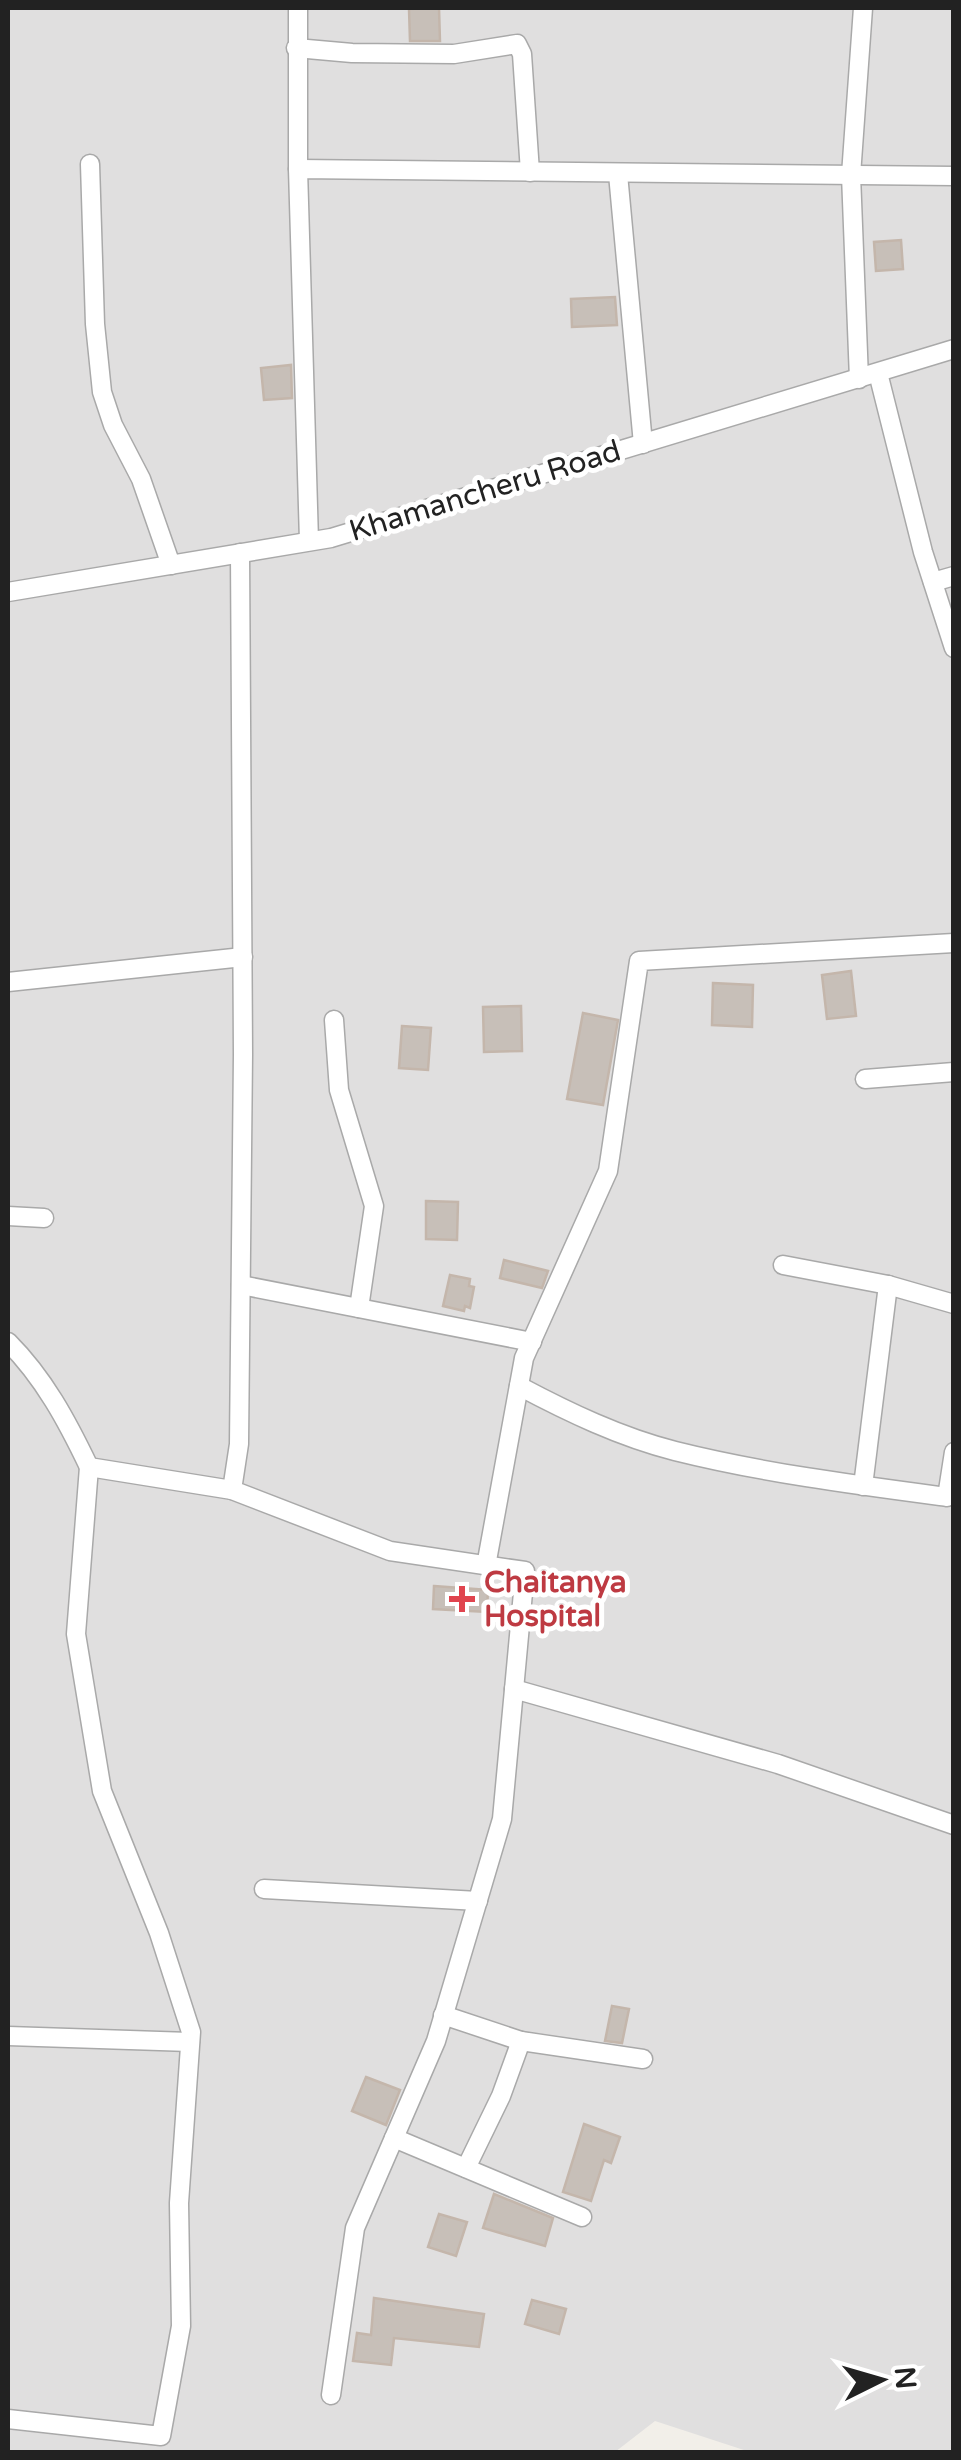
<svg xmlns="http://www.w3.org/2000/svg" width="961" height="2460" font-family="'Varela Round',sans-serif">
<rect width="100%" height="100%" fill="#f2efe9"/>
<polygon fill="#e0dfdf" points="8,8 953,8 953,2452 750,2452 655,2421 615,2452 8,2452"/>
<g fill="#c7bfb8" stroke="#c4b6ab" stroke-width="2.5">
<polygon points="432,8 439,8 440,41 410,41 409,9"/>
<polygon points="901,240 903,269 876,271 874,242"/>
<polygon points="615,297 617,325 572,327 571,299"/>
<polygon points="291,365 292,398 264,400 261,368"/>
<polygon points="851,971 856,1016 827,1019 822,975"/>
<polygon points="713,983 753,985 752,1027 712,1025"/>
<polygon points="521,1006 522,1051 484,1052 483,1007"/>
<polygon points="583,1013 618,1020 603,1105 567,1099"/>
<polygon points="402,1026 431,1028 428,1070 399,1068"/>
<polygon points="426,1201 458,1202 457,1240 426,1239"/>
<polygon points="504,1260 548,1271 542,1288 500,1278"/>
<polygon points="450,1275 470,1279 469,1286 474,1287 470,1308 465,1306 464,1311 443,1306"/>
<polygon points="434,1586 488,1590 487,1612 433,1609"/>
<polygon points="612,2006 629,2009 622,2043 605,2041"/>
<polygon points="366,2077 400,2090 386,2125 352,2111"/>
<polygon points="584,2124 620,2137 611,2163 604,2160 591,2201 563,2192"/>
<polygon points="494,2194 553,2218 545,2246 483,2228"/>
<polygon points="439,2214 467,2222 456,2256 428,2247"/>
<polygon points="374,2298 484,2314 479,2347 394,2338 391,2365 353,2361 357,2333 371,2335"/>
<polygon points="532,2300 566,2309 559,2334 525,2324"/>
</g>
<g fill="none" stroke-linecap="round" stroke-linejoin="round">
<defs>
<g id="minor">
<polyline points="298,8 298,169"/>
<polyline points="296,48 352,53 454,54 517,44 522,54 530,172"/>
<polyline points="90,164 95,324 102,392 113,425 141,479 171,565"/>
<polyline points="618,174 643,444"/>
<polyline points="878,373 923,552 954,648"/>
<polyline points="859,379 851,175 863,8"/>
<polyline points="309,541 298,169 954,176"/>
<polyline points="240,553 243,1054 239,1444 232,1490 390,1551 525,1571 502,1819 436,2041 355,2228 331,2395"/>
<polyline points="933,582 954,576"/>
<polyline points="8,592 331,538 954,349"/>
<polyline points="8,982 243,957"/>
<polyline points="334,1020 339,1090 374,1206 359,1308"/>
<polyline points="865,1079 954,1072"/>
<polyline points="8,1216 44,1218"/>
<polyline points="783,1265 888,1285 954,1304"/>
<polyline points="241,1285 532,1342"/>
<path d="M8 1342C44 1378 67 1421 89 1467L232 1490"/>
<path d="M519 1386C568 1412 620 1437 675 1451 763 1473 856 1485 947 1497L954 1452"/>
<polyline points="863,1486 888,1285"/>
<polyline points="486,1566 524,1358 608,1171 639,961 954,943"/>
<polyline points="514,1689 778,1764 954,1825"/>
<polyline points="264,1889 478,1901"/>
<polyline points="443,2015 521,2041 501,2096 466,2168"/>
<polyline points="8,2036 190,2042"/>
<polyline points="521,2041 643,2059"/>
<polyline points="394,2138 582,2217"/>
<polyline points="8,2419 161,2436 181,2326 179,2203 191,2032 159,1933 102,1791 76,1634 89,1467"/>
</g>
</defs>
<use href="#minor" stroke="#a9a9a9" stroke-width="21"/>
<use href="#minor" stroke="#fff" stroke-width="18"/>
</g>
<path fill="#e0444e" stroke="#fff" stroke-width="4" d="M457 1584h10v10h10v10h-10v10h-10v-10h-10v-10h10z"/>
<g text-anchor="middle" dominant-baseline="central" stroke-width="10" stroke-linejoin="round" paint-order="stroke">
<g font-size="30" fill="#222" stroke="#fff">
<text transform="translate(485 491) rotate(-17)">Khamancheru Road</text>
</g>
<g font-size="30" font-weight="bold" fill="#be3a42" stroke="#fff" text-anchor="start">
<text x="484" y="1582">Chaitanya<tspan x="484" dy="34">Hospital</tspan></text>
</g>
</g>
<rect width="961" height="2460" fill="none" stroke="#222222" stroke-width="20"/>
<g transform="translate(881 2380) rotate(85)" stroke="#ffffff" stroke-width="8" paint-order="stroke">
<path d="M0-8L18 38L0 25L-18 38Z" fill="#222222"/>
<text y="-15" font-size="28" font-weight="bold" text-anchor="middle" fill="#222222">N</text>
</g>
</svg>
